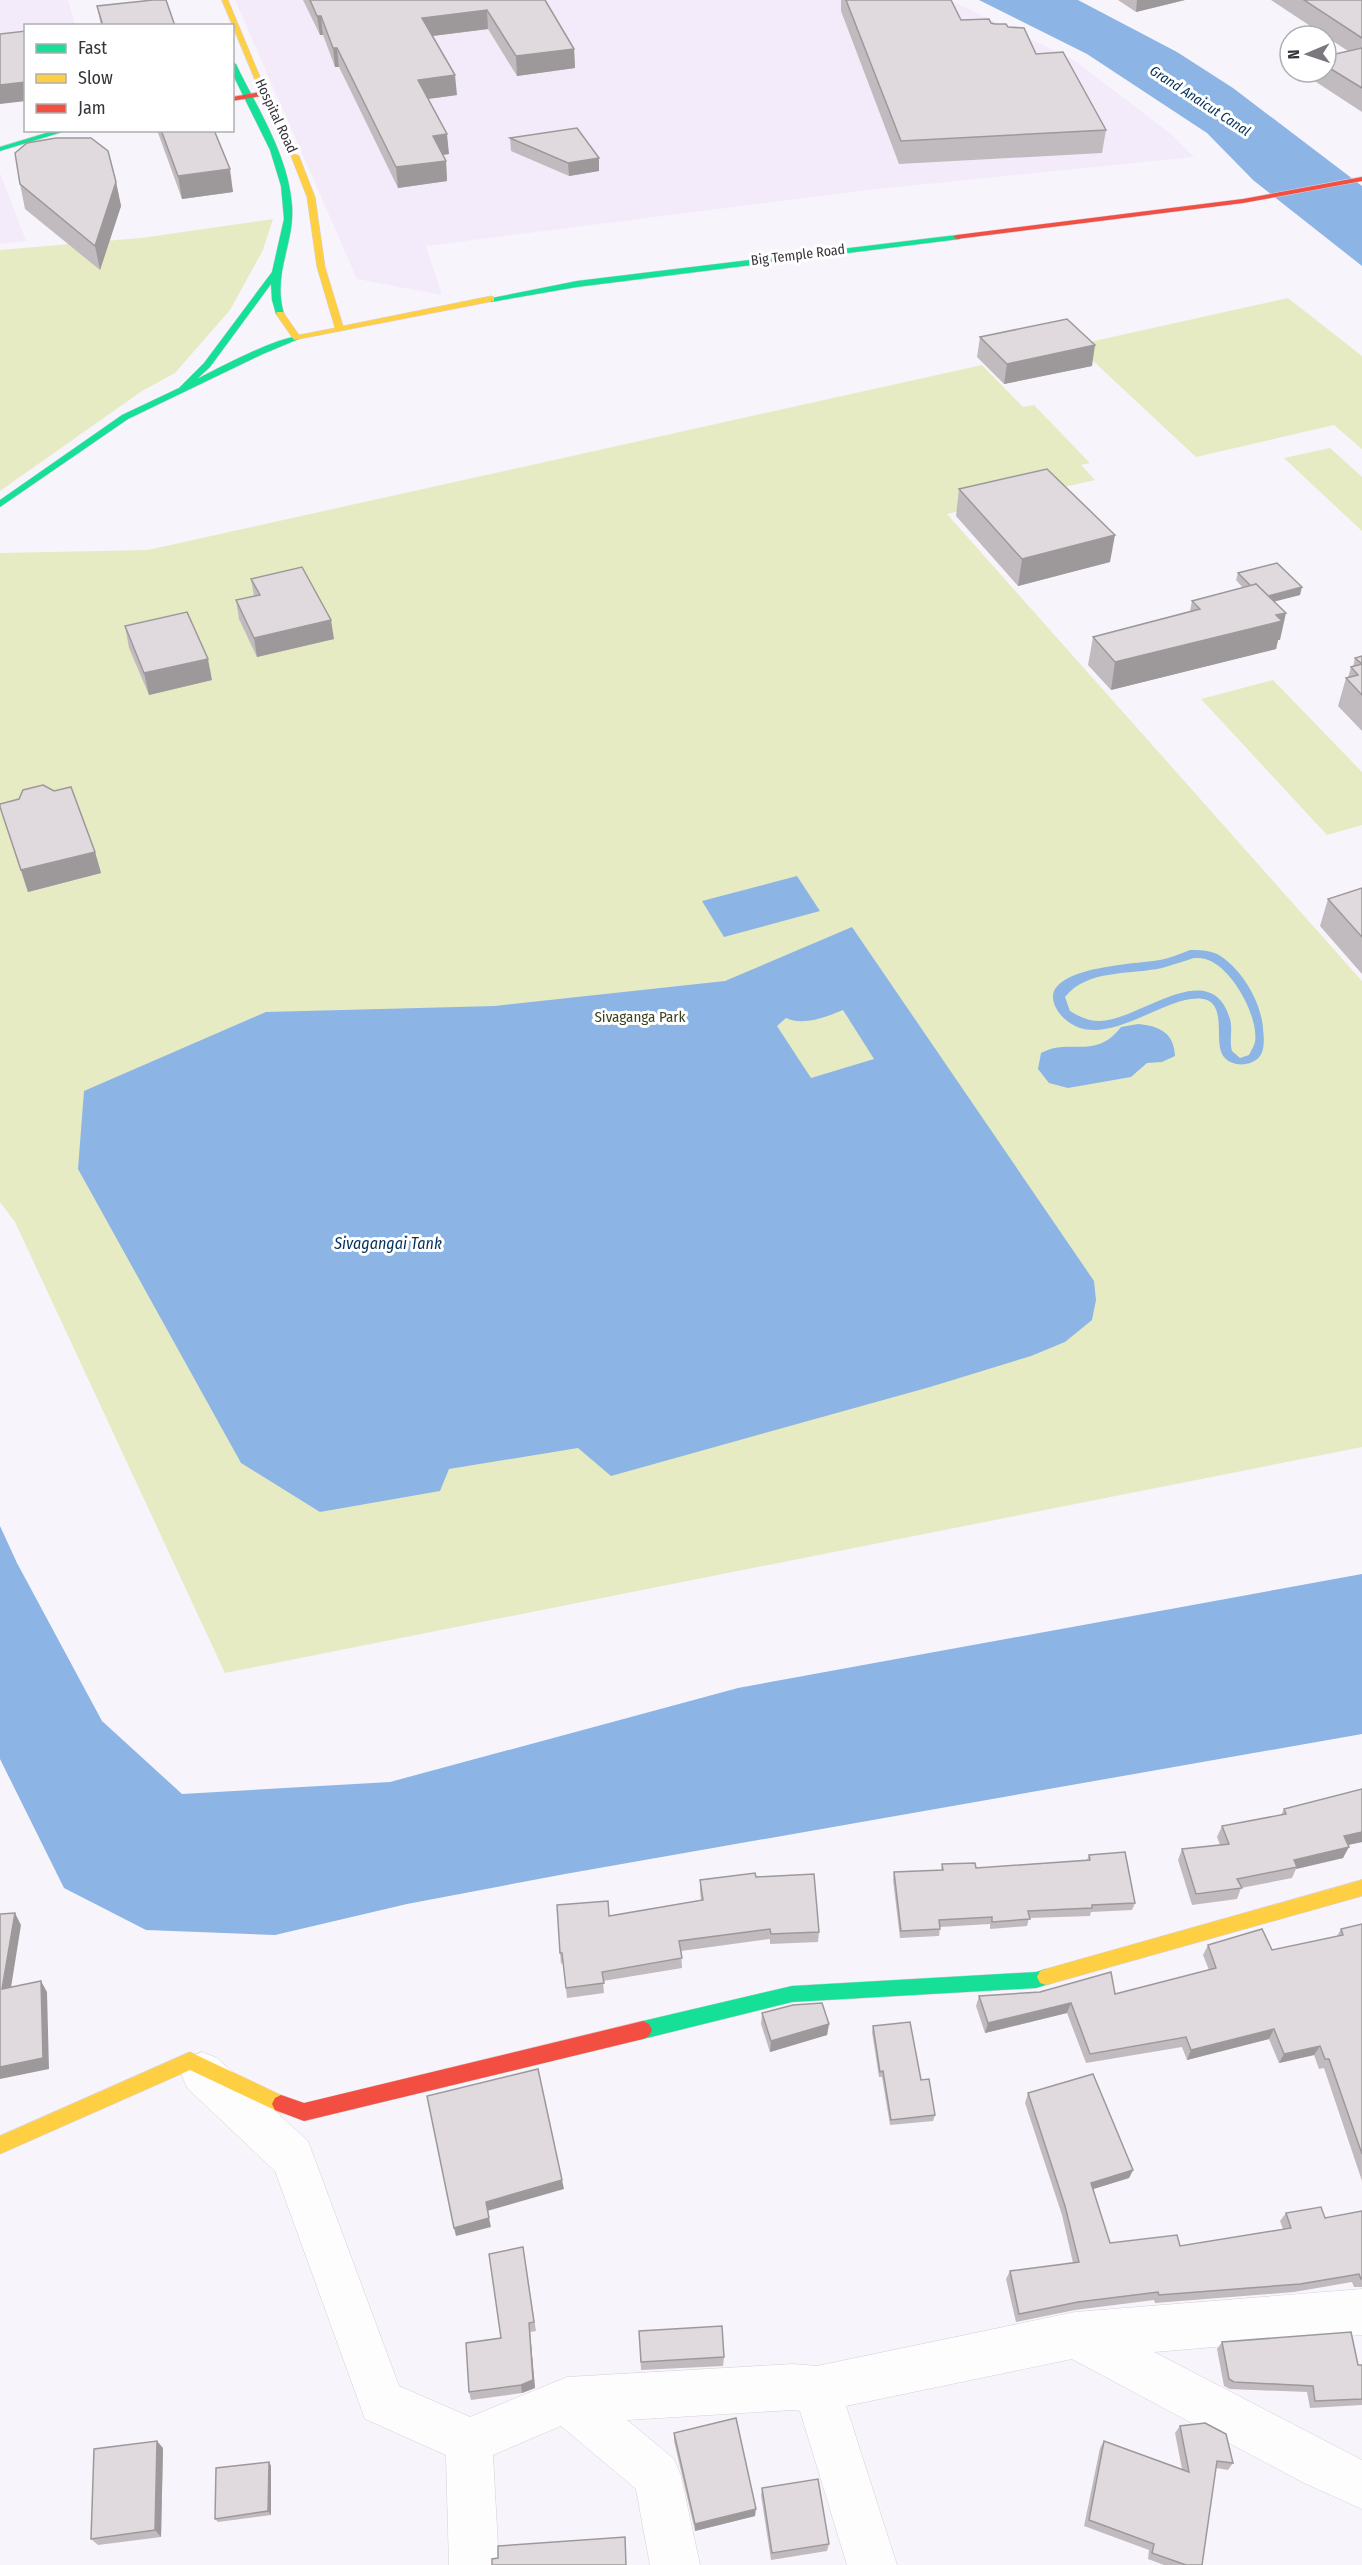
<svg xmlns="http://www.w3.org/2000/svg" width="1362" height="2565" font-family="'Fira Sans Condensed',sans-serif">
<rect width="100%" height="100%" fill="#f8f4fb"/>
<g fill="#f4ebfa">
<polygon points="0,0 68,0 75,25 26,26 25,42 0,46"/>
<polygon points="235,0 950,0 1074,60 1171,134 1194,157 868,190 426,246 442,295 357,279"/>
<polygon points="0,173 26,241 0,244"/>
</g>
<g fill="#e6ebc3">
<polygon points="273,219 263,250 230,310 175,373 142,391 0,491 0,250 141,238"/>
<polygon points="1288,298 1362,356 1362,449 1334,425 1196,457 1076,345"/>
<polygon points="982,365 1023,407 1034,405 1090,463 1081,465 1095,480 947,514 1362,981 1362,1447 225,1673 15,1222 0,1202 0,553 148,550"/>
<polygon points="1330,448 1362,477 1362,531 1284,458"/>
<polygon points="1273,680 1362,772 1362,825 1327,835 1201,699"/>
</g>
<g fill="#8cb5e5" fill-rule="evenodd">
<polygon points="979,0 1078,0 1177,52 1233,88 1362,186 1362,266 1253,180 1207,133 1087,54"/>
<polygon points="797,876 820,911 724,937 702,901"/>
<path d="M852 927 1094 1281 1096 1300 1092 1320 1065 1342 1031 1356 930 1387 611 1476 578 1448 449 1469 440 1491 320 1512 241 1463 78 1169 84 1091 266 1012 495 1006 725 981ZM843 1010 874 1059 811 1078 777 1026 786 1018C804 1026 826 1017 843 1010Z"/>
<path d="M1190 950C1199 950 1208 950 1217 954 1241 967 1262 1003 1263 1029 1264 1037 1265 1049 1260 1056 1252 1067 1232 1067 1224 1057 1211 1041 1233 993 1191 999 1156 1003 1101 1050 1066 1020 1060 1015 1053 1006 1053 997 1054 966 1138 964 1160 960 1170 958 1180 954 1190 950ZM1194 958C1198 958 1204 958 1208 960 1232 968 1259 1017 1255 1042 1254 1046 1251 1051 1249 1055L1240 1058 1232 1051C1229 1040 1233 1030 1230 1019 1211 954 1140 1020 1100 1021 1088 1021 1080 1017 1070 1011L1065 997C1087 969 1130 975 1162 968 1173 965 1184 961 1194 958Z"/>
<path d="M1138 1024C1160 1026 1174 1033 1175 1056L1162 1062 1147 1063 1131 1077 1068 1088 1049 1083 1038 1069 1041 1053C1070 1037 1095 1061 1121 1027Z"/>
<polygon points="0,1526 17,1563 102,1721 182,1794 390,1782 738,1688 1362,1574 1362,1734 565,1874 407,1904 275,1935 146,1930 64,1888 0,1759"/>
</g>
<g fill="none" stroke-linecap="round" stroke-linejoin="round">
<defs>
<polygon id="street" points="202,2052 217,2058 308,2141 399,2386 470,2417 567,2377 793,2364 817,2366 1075,2312 1362,2289 1362,2335 1154,2352 1362,2460 1362,2509 1304,2483 1072,2359 846,2406 897,2565 847,2565 800,2411 793,2410 627,2420 674,2459 681,2476 700,2565 650,2565 636,2489 561,2426 493,2455 499,2565 449,2565 446,2455 365,2419 275,2171 187,2088 181,2073 187,2058"/>
<g id="fast">
<path d="M232 62 236 64C257 108 288 154 292 205 295 244 272 273 284 314L280 317 276 314 272 300 271 284 210 367 197 379C213 371 289 330 301 338L263 354 128 419 0 507V500L122 415 179 388 204 363 272 272 284 219 281 186 270 150 232 73Z"/>
<polygon points="56,130 69,130 0,151 0,147"/>
<polygon points="957,235 960,235 960,239 577,287 491,302 487,299 577,281"/>
<polygon points="1046,1969 1052,1971 1055,1977 1052,1983 1036,1988 792,2002 643,2039 637,2036 634,2030 637,2024 643,2021 792,1986 1036,1972"/>
</g>
<g id="slow">
<polygon points="222,0 228,0 263,84 256,82"/>
<polygon points="295,154 299,156 315,197 325,267 343,326 491,296 494,297 494,301 294,340 276,314 277,312 283,312 299,335 335,328 317,267 307,197 291,156"/>
<polygon points="1362,1880 1362,1896 1046,1985 1040,1983 1037,1977 1040,1971 1046,1969"/>
<polygon points="190,2052 287,2098 290,2104 287,2110 281,2113 190,2070 0,2154 0,2136"/>
</g>
<g id="jam">
<polygon points="265,91 269,93 268,95 232,101 232,97"/>
<polygon points="1362,177 1362,181 1243,203 957,239 953,237 957,235 1243,199"/>
<polygon points="643,2021 649,2024 652,2030 649,2036 643,2039 304,2121 275,2110 272,2104 275,2098 281,2095 304,2103"/>
</g>
</defs>
<use href="#street" stroke="#d4d0d6" stroke-width="1"/>
<use href="#fast" stroke="#d4d0d6" stroke-width="1"/>
<use href="#slow" stroke="#d4d0d6" stroke-width="1"/>
<use href="#jam" stroke="#d4d0d6" stroke-width="1"/>
<use href="#street" fill="#fefdfe" fill-rule="evenodd"/>
<use href="#fast" fill="#16e098" fill-rule="evenodd"/>
<use href="#slow" fill="#ffcf43" fill-rule="evenodd"/>
<use href="#jam" fill="#f24e42" fill-rule="evenodd"/>
</g>
<g fill="#c1bbbf">
<polygon points="303,0 545,0 574,49 575,68 517,76 488,29 433,36 457,95 428,99 449,154 443,155 446,161 447,181 398,188 339,67 335,67 323,35 320,35"/>
<polygon points="841,0 951,0 961,20 991,23 1008,27 1036,54 1106,130 1102,153 899,164 841,11"/>
<polygon points="1118,0 1185,0 1136,12"/>
<polygon points="1271,0 1362,0 1362,112 1310,78 1311,72 1326,72 1326,56 1348,51"/>
<polygon points="97,6 175,26 101,26"/>
<polygon points="157,130 214,130 233,192 182,199"/>
<polygon points="510,138 599,171 569,176 511,151"/>
<polygon points="116,182 121,206 100,270 25,209 20,184"/>
<polygon points="980,337 1092,366 1004,384 977,357"/>
<polygon points="959,489 1110,562 1018,586 956,516"/>
<polygon points="1238,573 1300,595 1274,601 1280,640 1278,640 1276,649 1111,690 1088,665 1093,637 1190,611 1192,601 1243,588 1236,580"/>
<polygon points="251,579 334,639 257,657 239,619 236,600 254,596"/>
<polygon points="125,626 212,680 149,695 129,648"/>
<polygon points="1362,656 1362,731 1338,706 1346,678 1348,678 1351,667 1353,667 1355,658"/>
<polygon points="0,807 95,852 101,873 28,892"/>
<polygon points="1362,888 1362,974 1320,926 1328,899"/>
<polygon points="1362,1789 1362,1842 1348,1845 1343,1858 1296,1869 1292,1878 1241,1888 1237,1899 1192,1905 1178,1860 1182,1849 1220,1845 1217,1837 1222,1826 1281,1815 1284,1809"/>
<polygon points="1089,1855 1135,1903 1132,1910 1091,1912 1090,1916 1029,1918 1027,1926 990,1929 990,1924 940,1927 939,1936 900,1938 893,1880 894,1872 941,1870 942,1864 976,1868 1087,1860"/>
<polygon points="756,1877 819,1932 818,1942 770,1944 770,1939 681,1951 682,1968 603,1981 604,1993 567,1998 563,1963 561,1964 560,1953 609,1916 701,1900 700,1891 700,1880"/>
<polygon points="1362,1924 1362,2181 1324,2068 1319,2069 1314,2055 1279,2063 1269,2039 1187,2060 1182,2047 1086,2063 1067,2013 985,2033 976,2006 979,1996 1115,1994 1209,1970 1203,1955 1208,1945 1272,1950 1337,1936 1341,1929"/>
<polygon points="762,2013 829,2024 827,2035 770,2052 761,2024"/>
<polygon points="873,2026 921,2080 935,2115 933,2121 890,2125 882,2077 879,2077 872,2032"/>
<polygon points="1028,2093 1133,2170 1129,2178 1093,2189 1110,2243 1180,2246 1283,2229 1280,2221 1286,2213 1325,2218 1362,2211 1362,2287 1354,2287 1352,2282 1294,2292 1155,2303 1154,2300 1075,2310 1016,2322 1006,2279 1010,2271 1073,2263 1062,2215 1025,2103"/>
<polygon points="523,2247 536,2331 530,2332 535,2388 522,2393 471,2400 469,2392 501,2338"/>
<polygon points="639,2331 724,2357 723,2366 641,2370"/>
<polygon points="1222,2342 1358,2365 1362,2365 1362,2405 1310,2408 1307,2392 1230,2389 1224,2386 1217,2349"/>
<polygon points="1180,2426 1233,2463 1228,2470 1216,2468 1202,2565 1164,2565 1148,2559 1149,2550 1084,2526 1100,2448 1104,2441 1182,2469 1175,2433"/>
<polygon points="674,2433 755,2516 695,2531 674,2441"/>
<polygon points="163,2448 161,2537 98,2545 91,2539"/>
<polygon points="269,2462 271,2466 271,2515 218,2522 215,2519"/>
<polygon points="762,2488 829,2544 827,2551 771,2560 761,2495"/>
</g>
<g fill="#9d999b">
<polygon points="1137,0 1185,0 1136,12"/>
<polygon points="487,10 488,29 424,37 422,18"/>
<polygon points="317,16 321,16 323,35 320,35"/>
<polygon points="333,48 337,48 339,67 335,67"/>
<polygon points="574,49 575,68 517,76 516,56"/>
<polygon points="455,75 457,95 420,100 418,80"/>
<polygon points="26,82 26,101 0,104 0,85"/>
<polygon points="447,134 449,154 434,156 433,136"/>
<polygon points="599,158 599,171 569,176 568,163"/>
<polygon points="446,161 447,181 398,188 396,167"/>
<polygon points="230,169 233,192 182,199 178,176"/>
<polygon points="116,182 121,206 100,270 95,246"/>
<polygon points="1095,345 1092,366 1004,384 1007,364"/>
<polygon points="1115,535 1110,562 1018,586 1022,559"/>
<polygon points="1302,587 1300,595 1261,605 1262,597"/>
<polygon points="1286,613 1280,640 1278,640 1276,649 1111,690 1115,662"/>
<polygon points="331,620 334,639 257,657 254,638"/>
<polygon points="208,659 212,680 149,695 144,673"/>
<polygon points="95,852 101,873 28,892 21,870"/>
<polygon points="1362,1832 1362,1842 1338,1847 1344,1836"/>
<polygon points="1349,1847 1343,1858 1296,1869 1297,1867 1294,1860"/>
<polygon points="15,1913 21,1925 9,2000 2,1989"/>
<polygon points="41,1981 47,1992 49,2069 0,2079 0,2067"/>
<polygon points="1071,2003 1067,2013 985,2033 988,2023"/>
<polygon points="829,2024 827,2035 770,2052 771,2041"/>
<polygon points="1274,2029 1269,2039 1187,2060 1191,2050"/>
<polygon points="1320,2046 1314,2055 1279,2063 1284,2054"/>
<polygon points="1133,2170 1129,2178 1087,2191 1091,2183"/>
<polygon points="562,2180 564,2189 487,2211 486,2202"/>
<polygon points="489,2218 491,2227 456,2236 454,2228"/>
<polygon points="529,2323 530,2332 535,2388 522,2393 521,2385"/>
<polygon points="157,2441 163,2448 161,2537 155,2530"/>
<polygon points="269,2462 271,2466 271,2515 268,2511"/>
<polygon points="756,2509 755,2516 695,2531 695,2524"/>
</g>
<g fill="#e0dade" stroke="#9d999b" stroke-width="1.5">
<polygon points="153,0 166,0 175,26 103,26 97,6"/>
<polygon points="310,0 545,0 574,49 516,56 487,10 422,18 455,75 418,80 447,134 433,136 446,161 396,167 337,48 333,48 321,16 317,16"/>
<polygon points="846,0 951,0 961,20 989,19 991,23 995,24 1006,24 1008,27 1024,28 1036,54 1063,52 1106,130 901,141"/>
<polygon points="1304,0 1362,0 1362,38"/>
<polygon points="26,31 26,82 0,85 0,34"/>
<polygon points="1362,48 1362,88 1326,66 1326,56"/>
<polygon points="577,128 599,158 568,163 510,138"/>
<polygon points="161,130 214,130 230,169 178,176"/>
<polygon points="56,138 91,138 108,151 116,182 95,246 20,184 15,153 27,143"/>
<polygon points="1067,319 1095,345 1007,364 980,337"/>
<polygon points="1047,469 1115,535 1022,559 959,489"/>
<polygon points="1277,563 1302,587 1268,596 1256,584 1251,586 1238,573"/>
<polygon points="302,567 331,620 254,638 236,600 260,595 251,579"/>
<polygon points="1256,584 1286,613 1276,615 1282,621 1115,662 1093,637 1200,609 1192,601"/>
<polygon points="187,612 208,659 144,673 125,626"/>
<polygon points="1362,656 1362,695 1346,678 1358,675 1351,667 1362,664 1355,658"/>
<polygon points="43,785 54,791 71,787 95,852 21,870 0,807 0,804 19,799 23,790"/>
<polygon points="1362,888 1362,937 1328,899"/>
<polygon points="1362,1789 1362,1832 1344,1836 1349,1847 1294,1860 1297,1867 1237,1879 1242,1888 1196,1894 1182,1849 1229,1844 1222,1826 1286,1814 1284,1809"/>
<polygon points="1125,1852 1135,1903 1092,1905 1092,1908 1028,1911 1030,1919 992,1922 992,1917 939,1920 940,1929 901,1931 894,1872 943,1870 942,1864 975,1863 976,1868 1090,1860 1089,1855"/>
<polygon points="755,1873 756,1877 814,1874 819,1932 771,1934 770,1929 679,1941 682,1958 602,1972 604,1983 566,1988 562,1953 560,1953 557,1905 608,1901 609,1916 703,1900 700,1880"/>
<polygon points="15,1913 2,1989 41,1981 43,2058 0,2067 0,1914"/>
<polygon points="1362,1924 1362,2154 1329,2059 1325,2059 1320,2046 1284,2054 1274,2029 1191,2050 1186,2037 1090,2054 1071,2003 988,2023 979,1996 1040,1992 1111,1972 1115,1994 1216,1968 1208,1945 1262,1929 1272,1950 1343,1935 1341,1929"/>
<polygon points="822,2003 829,2024 771,2041 762,2013 793,2005"/>
<polygon points="910,2022 921,2080 929,2079 935,2115 891,2120 883,2071 880,2072 873,2026"/>
<polygon points="538,2069 562,2180 486,2202 489,2218 454,2228 427,2096"/>
<polygon points="1093,2074 1133,2170 1091,2183 1110,2243 1177,2235 1180,2246 1291,2228 1286,2213 1321,2207 1325,2218 1362,2211 1362,2279 1361,2279 1359,2274 1300,2284 1159,2295 1158,2292 1078,2302 1019,2314 1010,2271 1079,2262 1065,2206 1028,2093"/>
<polygon points="523,2247 534,2322 529,2323 533,2380 521,2385 469,2392 466,2343 501,2338 489,2254"/>
<polygon points="722,2326 724,2357 641,2362 639,2331"/>
<polygon points="1351,2332 1358,2365 1362,2365 1362,2399 1315,2401 1313,2386 1234,2382 1229,2379 1222,2342"/>
<polygon points="736,2418 756,2509 695,2524 674,2433"/>
<polygon points="1205,2423 1226,2434 1233,2463 1217,2461 1202,2565 1186,2565 1152,2553 1154,2544 1089,2520 1104,2441 1189,2472 1180,2426"/>
<polygon points="157,2441 155,2530 91,2539 94,2449"/>
<polygon points="269,2462 268,2511 215,2519 216,2468"/>
<polygon points="818,2479 829,2544 772,2553 762,2488"/>
<polygon points="625,2537 626,2565 492,2565 492,2559 498,2558 498,2546"/>
</g>
<g text-anchor="middle" dominant-baseline="central" stroke-width="6" stroke-linejoin="round" paint-order="stroke">
<g font-size="14" font-style="italic" fill="#03315a" stroke="#fff">
<text transform="translate(1200 101) rotate(33)">Grand Anaicut Canal</text>
</g>
<g font-size="14" fill="#38343b" stroke="#fff">
<text transform="translate(276 116) rotate(65)">Hospital Road</text>
<text transform="translate(798 255) rotate(-7)">Big Temple Road</text>
</g>
<g font-size="15" fill="#3c421c" stroke="#fff">
<text x="640" y="1017">Sivaganga Park</text>
</g>
<g font-size="16" font-style="italic" fill="#03315a" stroke="#fff">
<text x="388" y="1243">Sivagangai Tank</text>
</g>
</g>
<rect x="24" y="24" width="210" height="108" fill="#ffffff" stroke="#afaeb1" stroke-width="1.5"/>
<rect x="36" y="44" width="30" height="9" fill="#16e098" stroke="#afaeb1" stroke-width="1.5"/>
<text x="78" y="54" font-size="18" fill="#38343b">Fast</text>
<rect x="36" y="74" width="30" height="9" fill="#ffcf43" stroke="#afaeb1" stroke-width="1.5"/>
<text x="78" y="84" font-size="18" fill="#38343b">Slow</text>
<rect x="36" y="104" width="30" height="9" fill="#f24e42" stroke="#afaeb1" stroke-width="1.5"/>
<text x="78" y="114" font-size="18" fill="#38343b">Jam</text>
<g transform="translate(1308 54) rotate(268)"><circle r="28" fill="#ffffff" stroke="#afaeb1" stroke-width="1.5"/>
<path d="M0-4.5L10 22L0 15L-10 22Z" fill="#7b777e"/>
<text y="-9" font-size="16" font-weight="bold" text-anchor="middle" fill="#38343b">N</text>
</g>
</svg>
